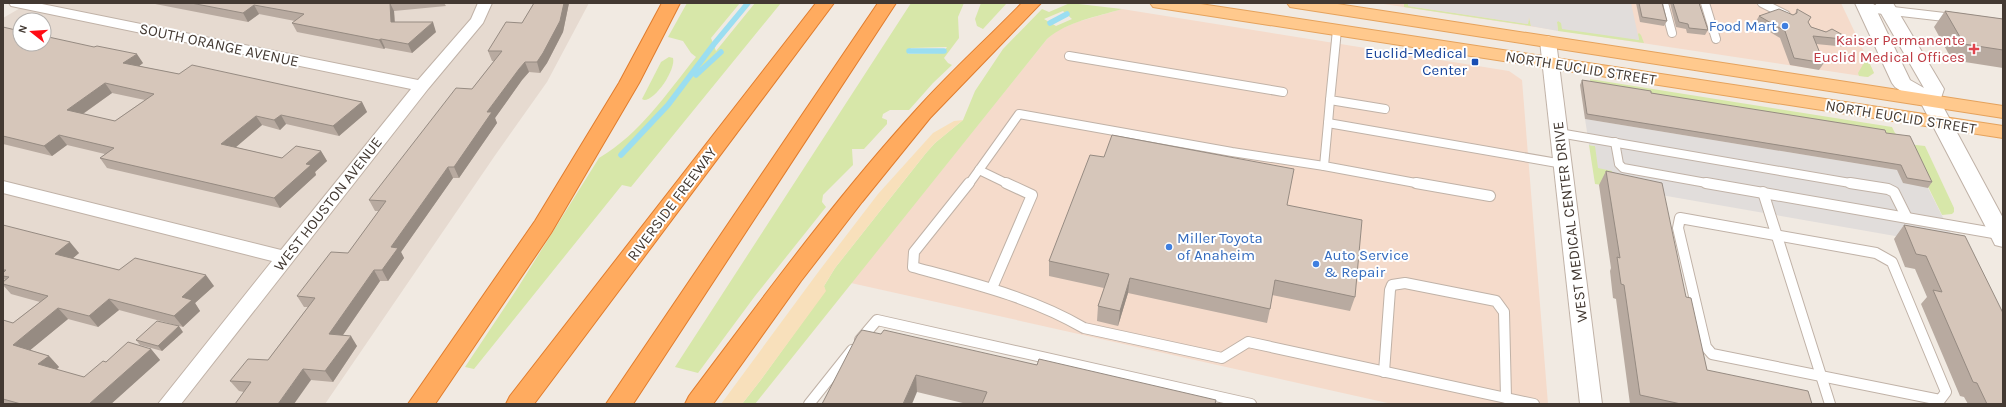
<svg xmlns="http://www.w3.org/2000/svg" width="2006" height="407" font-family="Karla,sans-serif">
<rect width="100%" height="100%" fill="#f1eae2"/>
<path fill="#e6dad0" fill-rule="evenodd" d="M29 3H589L547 82 496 154 325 404H3V18ZM20 20H44V44H20Z"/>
<g fill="#f5dbcb">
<polygon points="1377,3 1841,3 1874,73 1868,77"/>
<polygon points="1122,9 1509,71 1522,80 1548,404 1392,404 851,283 1047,39 1056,31 1077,22"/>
</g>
<g fill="#d7e7a9" fill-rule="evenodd">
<path d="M687 3H740L711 38 716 51 755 3H781L631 187 622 185 474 369 465 367 517 289 599 158C640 134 667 93 696 57L691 53 683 41 668 37Z"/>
<path d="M911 3H964L958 17 959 38 944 58 948 63 952 65 933 83 909 110H890L883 114 882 118 887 120V124L864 149H852L853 165 823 195 822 202 826 207 755 296 698 373 675 367ZM947 47 942 53 908 54 911 48Z"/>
<polygon points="981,3 1007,3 983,29 977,26 975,19"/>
<path d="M1070 3 1122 9C1096 17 1068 21 1047 39L755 404H742L760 381 825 291 824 286 835 268 926 153 935 143 963 120 975 91 1003 49 1042 9 1049 12ZM1063 11 1072 19 1056 26 1044 19Z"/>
<polygon points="1404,3 1408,3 1408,6 1528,24 1529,17 1531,26 1404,7"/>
<polygon points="1558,21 1639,40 1638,34 1639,33 1641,35 1644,43 1558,31 1557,22"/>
<polygon points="1860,51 1864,51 1874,73 1868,77 1859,76 1858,73 1865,61"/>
<path d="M669 57 673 58C676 69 656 100 644 100L642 99 661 62Z"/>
<polygon points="1590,79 1892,127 1895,133 1906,142 1591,87"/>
<polygon points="1907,144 1925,146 1954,208 1954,212 1952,214 1942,215"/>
<polygon points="1589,145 1595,146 1613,171 1615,187 1595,184"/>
</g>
<polygon fill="#f8e0bb" points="963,120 935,143 926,153 835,268 824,286 826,291 760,381 742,404 721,404 819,271 878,194 933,133 954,121"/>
<g fill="#e1dddb">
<polygon points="1408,3 1631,3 1639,40 1562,29 1561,23 1558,21 1557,22 1558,31 1531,26 1529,17 1528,24 1408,6"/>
<polygon points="1585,119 1897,170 1928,188 1958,247 1615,187 1612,171 1598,168 1595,146 1589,145"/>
</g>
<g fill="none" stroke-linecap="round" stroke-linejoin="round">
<g stroke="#9bdef1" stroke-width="5.5">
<polyline points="1050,23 1067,14"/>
<polyline points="909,51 944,51"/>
<polyline points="696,75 721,52"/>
<polyline points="621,155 668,105 714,44 748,3"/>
</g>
<defs>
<g id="service-far1">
<polyline points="1664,3 1672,33"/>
<polyline points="1705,3 1716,39"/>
<polyline points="1762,3 1786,15"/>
<polyline points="1867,8 1953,18"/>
<polyline points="1337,30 1330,100 1385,109"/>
<polyline points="1069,56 1283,92"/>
<polyline points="1328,123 1330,100"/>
<polyline points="1559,133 1856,184"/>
<polyline points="1615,142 1619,164 1623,168 1712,184"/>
<polyline points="979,170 1008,184"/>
<polyline points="969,184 1019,114 1232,152 1324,166"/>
<polyline points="1421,184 1324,166 1328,123 1563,164"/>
</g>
<g id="service">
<path d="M969 183 914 252 913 267C972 283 1031 297 1084 328L1222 358 1248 342 1534 404"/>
<polyline points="1416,183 1490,196"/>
<polyline points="1706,183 1999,234"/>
<polyline points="1850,183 1888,189 1894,192 1907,218"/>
<polyline points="1763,192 1830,404"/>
<polygon points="1680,218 1876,253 1892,262 1946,392 1940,400 1712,354 1706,347 1678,228"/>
<polyline points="992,288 1032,195 1006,183"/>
<polyline points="860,340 877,320 1251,404"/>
<polyline points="1384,372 1390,290 1392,285 1405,283 1496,301 1504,312 1506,398"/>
<polyline points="809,404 852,350"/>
</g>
<g id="minor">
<polygon points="9,3 37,3 418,80 471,19 478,3 492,3 483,23 428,89 181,404 158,404 272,261 3,193 3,181 281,250 411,89 16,7 11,6"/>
<polygon points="1548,36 1553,38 1556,41 1602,404 1580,404 1540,41 1543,38"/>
</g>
<polygon id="tertiary" points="1855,3 1873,3 1910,80 1924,88 1875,3 1893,3 1944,89 1940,101 2003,218 2003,247 1995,245 1992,239 1922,105 1895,87 1892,83"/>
<g id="primary">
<polygon points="1150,3 1194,3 2003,126 2003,138 1159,8 1153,7"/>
<polygon points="1287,3 1331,3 2003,106 2003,118 1296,8 1290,7"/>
</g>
<g id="motorway">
<polygon points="662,3 680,3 639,83 551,233 435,404 408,404 535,221 619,83"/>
<polygon points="816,3 834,3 534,404 506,404 510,396"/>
<polygon points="878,3 896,3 633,404 606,404"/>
<path d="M1022 3H1041L930 118 862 202 801 281 713 404H685L689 396C762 299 834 200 916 110 949 73 987 39 1022 3Z"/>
</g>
</defs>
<use href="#service-far1" stroke="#c0b2a7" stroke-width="10"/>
<use href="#service" stroke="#c0b2a7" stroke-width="12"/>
<use href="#minor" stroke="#c0b2a7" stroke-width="2"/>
<use href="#tertiary" stroke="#c0b2a7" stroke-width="2"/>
<use href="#primary" stroke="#e5a25c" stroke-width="2"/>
<use href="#motorway" stroke="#e07c2d" stroke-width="2"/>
<use href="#service-far1" stroke="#fff" stroke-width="8"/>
<use href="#service" stroke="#fff" stroke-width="10"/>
<use href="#minor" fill="#fff" fill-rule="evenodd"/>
<use href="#tertiary" fill="#fff" fill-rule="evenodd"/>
<use href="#primary" fill="#ffc98d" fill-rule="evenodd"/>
<use href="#motorway" fill="#ffab5f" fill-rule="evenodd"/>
</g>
<g fill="#b8aaa0" fill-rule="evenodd">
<polygon points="150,3 444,3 446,6 394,11 395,22 436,32 412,53 385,48 384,49 297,32 292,23 295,21 259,14 248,22"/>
<polygon points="534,3 569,3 563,32 547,63 540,73 529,72 522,80 495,118 497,123 459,178 453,178 401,252 404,258 388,281 380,281 343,335 357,346 333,382 311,380 244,392 239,391 230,381 268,360 308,307 304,307 297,296 348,253 379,211 375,211 369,200 472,89 494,61 492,61 488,51 522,23"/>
<polygon points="1636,3 1663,3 1667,21 1664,26 1640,22"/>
<polygon points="1670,3 1699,3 1708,30 1705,35 1687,33 1686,29 1676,27"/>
<polygon points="1797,9 1811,27 1852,40 1847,47 1816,44 1824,63 1819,70 1790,65 1780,38 1755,23 1759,16 1793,15 1795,14"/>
<polygon points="1945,11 2003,19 2003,68 1952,60 1934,27"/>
<path d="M3 27 143 63 139 66 179 74 362 102 367 112 339 136 286 124 280 130 262 125 235 147 282 158 321 151 327 161 315 172 316 175 280 208 107 168 100 158 105 154 67 145 52 156 3 144ZM112 93 145 100 115 121 83 114Z"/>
<polygon points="1582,80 1651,93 1886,133 1932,182 1928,188 1903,183 1897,170 1585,119 1580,85"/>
<polygon points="1104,157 1287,205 1355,297 1350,311 1272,295 1270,309 1267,323 1128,293 1118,326 1097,321 1098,306 1104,288 1049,276 1049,261"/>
<polygon points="1606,171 1686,297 1707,370 1812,404 1630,404 1616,299 1613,298 1610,271 1611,268 1599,185"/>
<polygon points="3,225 79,253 73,258 119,270 214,286 195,303 200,311 183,327 119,310 98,327 68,319 30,350 49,356 59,367 56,370 84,377 106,362 151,349 160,360 111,404 3,404 3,320 13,323 40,302 11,294 3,285 3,282 5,280 3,278"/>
<polygon points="1904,225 1965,236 2003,404 1968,404 1964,397 1960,396 1921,304 1927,297 1915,269 1905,267 1894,239"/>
<polygon points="183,332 162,351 140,345 136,340"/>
<polygon points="881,334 1037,365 1215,404 967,404 917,392"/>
</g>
<g fill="#968b82">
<polygon points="390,3 394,11 395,31 391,22"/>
<polygon points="564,3 569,3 563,32 547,63 540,73 537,62"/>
<polygon points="254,5 259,14 248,22 243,13"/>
<polygon points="433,22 436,32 412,53 408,44"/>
<polygon points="381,39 385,48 384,49 379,40"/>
<polygon points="137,54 143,63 130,73 123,63"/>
<polygon points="525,62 529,72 522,80 495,118 497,123 459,178 454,167 487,112 519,69"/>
<polygon points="105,83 112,93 74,120 67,110"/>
<polygon points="362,102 367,112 339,136 333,126"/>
<polygon points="281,115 286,124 280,130 274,120"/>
<polygon points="256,116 262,125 228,154 221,144"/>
<polygon points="59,135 67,145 52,156 44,146"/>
<polygon points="321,151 327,161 315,172 316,175 280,208 274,198 306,164"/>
<polygon points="448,167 453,178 401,252 404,258 388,281 382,270 391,247"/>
<polygon points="70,242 79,253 65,265 55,254"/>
<polygon points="374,270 380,281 336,345 329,334"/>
<polygon points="206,275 214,286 195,303 200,311 183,327 174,316 182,297"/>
<polygon points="1130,278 1128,293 1118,326 1120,311"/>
<polygon points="109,299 119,310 98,327 89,316"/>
<polygon points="58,308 68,319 23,356 13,345"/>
<polygon points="179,326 183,332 162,351 158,346"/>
<polygon points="351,336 357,346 333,382 325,371"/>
<polygon points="151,349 160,360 111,404 89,404"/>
<polygon points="49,356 59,367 49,376 38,364"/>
<polygon points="303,369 311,380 294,404 278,404"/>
<polygon points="916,375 917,392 912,404 903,404"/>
</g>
<g fill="#d6c6ba" stroke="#968b82" fill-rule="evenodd">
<polygon points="191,3 390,3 391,22 433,22 408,44 381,39 379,40 292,23 304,14 254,5 243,13"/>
<polygon points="534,3 564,3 560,21 543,53 537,62 525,62 519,69 487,112 492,112 454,167 448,167 391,247 398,248 382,270 374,270 329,334 351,336 325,371 303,369 278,404 235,404 251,382 230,381 248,359 268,360 315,298 297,296 331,252 348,253 386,201 369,200 456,88 472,89 502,51 488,51 506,22 522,23"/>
<polygon points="1639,3 1662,3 1667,21 1642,17"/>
<polygon points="1673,3 1699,3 1708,30 1689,28 1688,24 1679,22"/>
<polygon points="1779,9 1793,15 1797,13 1797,9 1811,17 1808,22 1811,27 1826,32 1832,29 1852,40 1813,36 1824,63 1794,58 1785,31 1759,16"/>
<polygon points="1945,11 2003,19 2003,50 1964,44"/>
<path d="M3 27 20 31V44H44V36L94 47 97 46 137 54 123 63 179 74 192 65 362 102 333 126 281 115 274 120 256 116 221 144 282 158 296 146 321 151 306 164 311 165 274 198 100 158 114 148 59 135 44 146 3 136ZM105 83 154 94 115 121 67 110Z"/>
<polygon points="1582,80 1651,91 1651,93 1885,130 1886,133 1910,136 1932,182 1907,178 1901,165 1587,114"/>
<polygon points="1112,135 1294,169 1287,205 1362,220 1355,297 1275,280 1270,309 1130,278 1120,311 1098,306 1109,274 1049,261 1090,155 1104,157"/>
<polygon points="1606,171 1662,183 1686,297 1691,298 1707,370 1808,391 1812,404 1681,404 1640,395 1624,285 1621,284 1617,257 1620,258"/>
<polygon points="3,225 70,242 55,254 119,270 135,258 206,275 182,297 192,300 174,316 109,299 89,316 58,308 13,345 49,356 38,364 84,377 103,361 106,362 128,342 151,349 89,404 21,404 3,399 3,320 13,323 48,296 3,284 3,282 9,277 3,276 3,273 6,270 3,270"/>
<polygon points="1904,225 1965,236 2003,313 2003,404 1987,404 1977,383 1973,382 1933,290 1942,292 1926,256 1916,254"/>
<polygon points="157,321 179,326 158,346 136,340"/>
<polygon points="862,330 881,334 884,330 1037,365 1039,359 1216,400 1215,404 982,404 987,392 916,375 903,404 822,404 857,336"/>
</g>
<g fill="#3f7fe0" stroke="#fff" stroke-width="1.5">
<circle cx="1785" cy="26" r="4"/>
<circle cx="1169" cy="247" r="4"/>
<circle cx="1316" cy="264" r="4"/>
</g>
<path fill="#e0444e" stroke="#fff" stroke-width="1.5" d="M1972 43h4v4h4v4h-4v4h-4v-4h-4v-4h4z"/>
<rect fill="#1a4fb4" stroke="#fff" stroke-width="1.5" x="1471" y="58" width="8" height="8" rx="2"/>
<g text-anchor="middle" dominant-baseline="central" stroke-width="4" stroke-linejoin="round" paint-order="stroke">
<g font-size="15" fill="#366cbe" stroke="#fff" text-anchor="start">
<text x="1777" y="26" text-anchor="end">Food Mart</text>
<text x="1177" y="238">Miller Toyota<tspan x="1177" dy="17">of Anaheim</tspan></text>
<text x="1324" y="255">Auto Service<tspan x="1324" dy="17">&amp; Repair</tspan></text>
</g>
<g font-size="15" fill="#be3a42" stroke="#fff" text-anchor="end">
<text x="1965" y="40">Kaiser Permanente<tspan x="1965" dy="17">Euclid Medical Offices</tspan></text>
</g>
<g font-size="15" fill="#433932" stroke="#fff">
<text transform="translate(219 45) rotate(12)">SOUTH ORANGE AVENUE</text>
<text transform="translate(1581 68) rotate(9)">NORTH EUCLID STREET</text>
<text transform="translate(1901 117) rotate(9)">NORTH EUCLID STREET</text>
<text transform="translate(328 204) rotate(-52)">WEST HOUSTON AVENUE</text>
<text transform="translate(672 204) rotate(-53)">RIVERSIDE FREEWAY</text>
<text transform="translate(1570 222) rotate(-97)">WEST MEDICAL CENTER DRIVE</text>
</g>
<g font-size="15" fill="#164399" stroke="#fff" text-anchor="end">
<text x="1467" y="53">Euclid-Medical<tspan x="1467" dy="17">Center</tspan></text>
</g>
</g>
<rect width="2006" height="407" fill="none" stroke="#433932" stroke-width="8"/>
<g transform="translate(32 32) rotate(287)"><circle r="19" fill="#ffffff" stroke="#b4b0ad"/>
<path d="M0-3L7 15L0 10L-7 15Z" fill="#ff0c15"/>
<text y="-6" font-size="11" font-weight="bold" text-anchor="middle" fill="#433932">N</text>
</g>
</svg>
